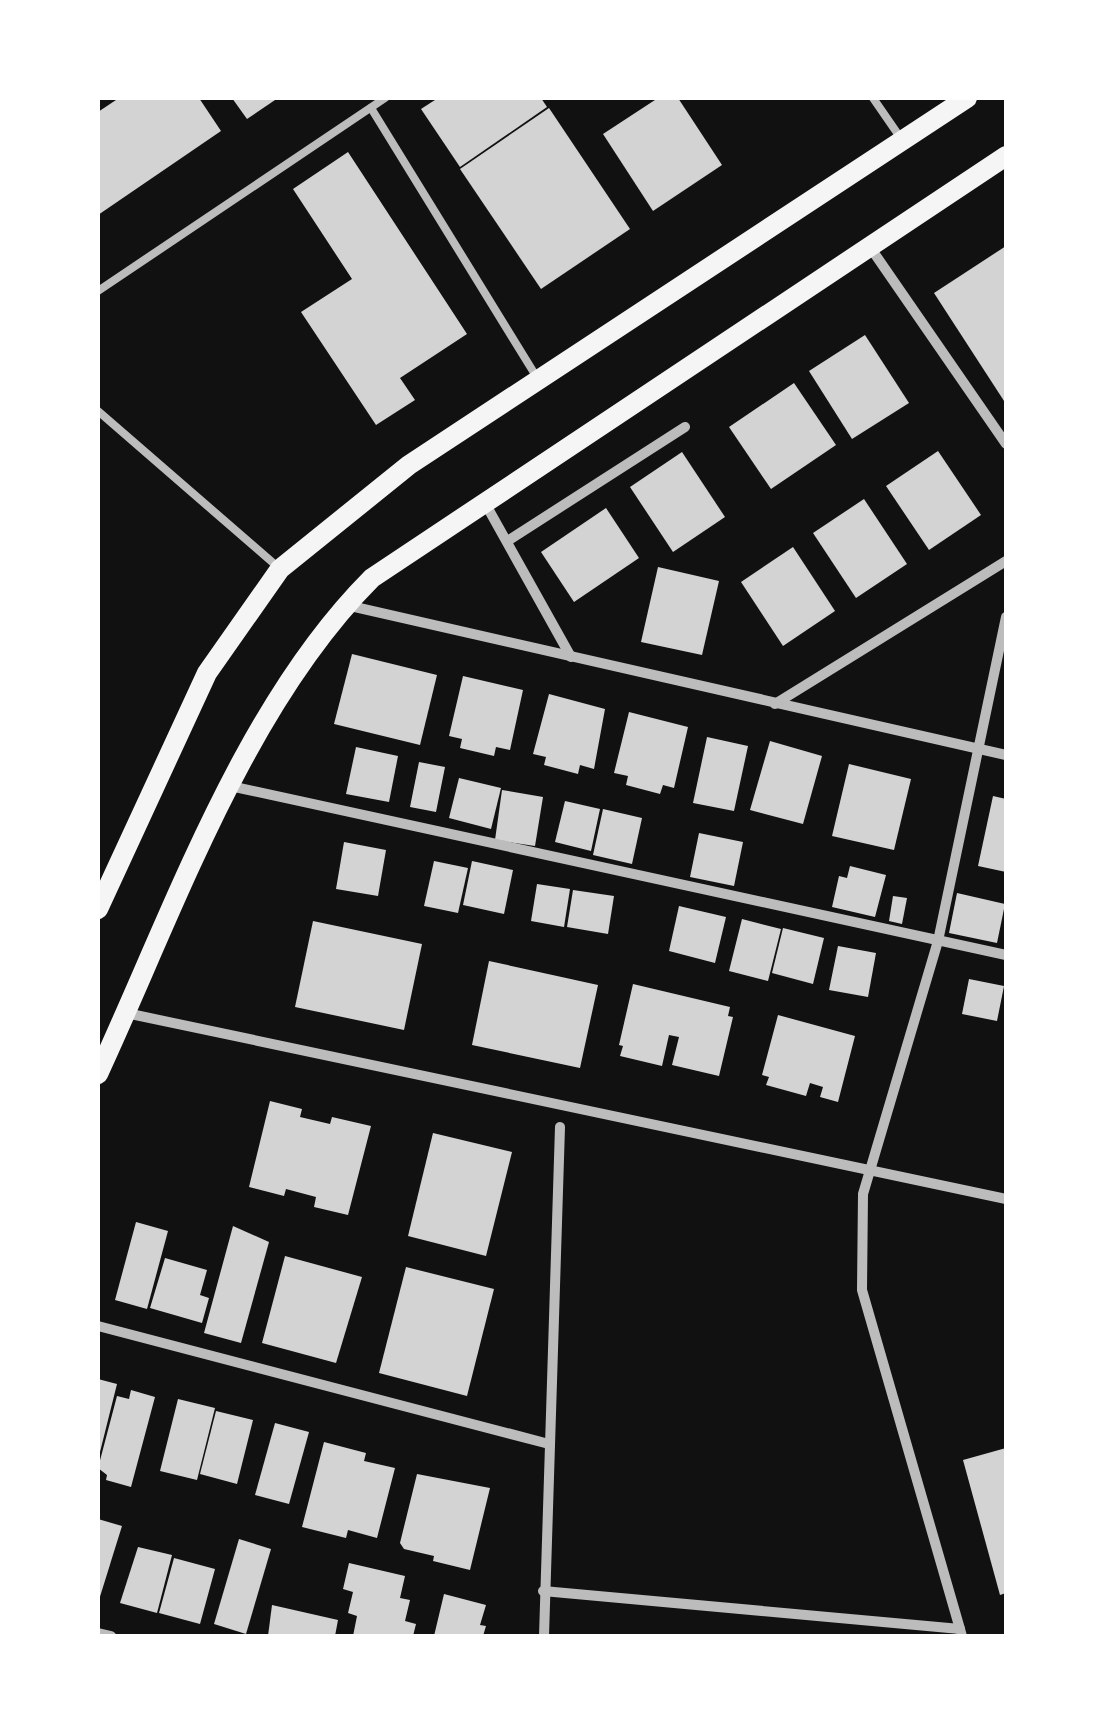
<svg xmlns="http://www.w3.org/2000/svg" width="1104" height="1734" font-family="Commissioner,sans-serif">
<rect width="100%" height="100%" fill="#111"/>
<g fill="#d3d3d3">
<polygon points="119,98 199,98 221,131 98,215 98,112"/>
<polygon points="232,98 278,98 247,119"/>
<polygon points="438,98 541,98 547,107 460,167 421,109"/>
<polygon points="658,98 678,98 722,165 653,211 603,134"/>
<polygon points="549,108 630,229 541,289 460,169"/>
<polygon points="348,152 467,334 400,378 415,400 376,425 301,312 352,279 293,189"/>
<polygon points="1006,246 1006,404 934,293"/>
<polygon points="865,335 909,403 852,439 809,371"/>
<polygon points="794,383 836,445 771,489 729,427"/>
<polygon points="938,451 981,515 929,550 886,486"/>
<polygon points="682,452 725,517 673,552 630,487"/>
<polygon points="864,499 907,564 856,598 813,533"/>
<polygon points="606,508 639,558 574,602 541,552"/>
<polygon points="793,547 835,611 783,646 741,582"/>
<polygon points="658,567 719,581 702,655 641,642"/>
<polygon points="352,654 437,675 420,745 334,724"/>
<polygon points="463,676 523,690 510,750 496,747 494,756 460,748 462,739 449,736"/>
<polygon points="549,694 605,709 594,769 580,765 578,774 544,765 546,757 533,754"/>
<polygon points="629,712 688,727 674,788 663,785 660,794 626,785 628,776 614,773"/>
<polygon points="707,737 748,746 734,811 693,803"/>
<polygon points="770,741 822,756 803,824 750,810"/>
<polygon points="356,747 398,756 389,802 346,794"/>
<polygon points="419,762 445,767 436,812 410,807"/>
<polygon points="849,764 911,779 894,850 832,836"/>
<polygon points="459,778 501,788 491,829 449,818"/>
<polygon points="502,790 543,797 535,846 495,840"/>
<polygon points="993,796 1006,799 1006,872 978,866"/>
<polygon points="565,801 600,809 591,851 555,842"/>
<polygon points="603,809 642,818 632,864 593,855"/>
<polygon points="699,833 743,842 734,886 690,877"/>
<polygon points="344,842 386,850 378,896 336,889"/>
<polygon points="434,861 468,868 458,913 424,906"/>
<polygon points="472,861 513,870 504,914 463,905"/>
<polygon points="850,866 886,875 875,917 832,907 839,876 847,878"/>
<polygon points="537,884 570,889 564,927 531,921"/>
<polygon points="573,890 614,896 608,934 567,927"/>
<polygon points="957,893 1005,904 997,943 949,933"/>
<polygon points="893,896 907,898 902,924 889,921"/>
<polygon points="679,906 726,917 715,963 669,951"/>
<polygon points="742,919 781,929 768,981 729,971"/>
<polygon points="313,921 422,944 404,1030 295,1007"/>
<polygon points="783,928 824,938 813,984 772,973"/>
<polygon points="838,946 876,953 868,997 829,990"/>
<polygon points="489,961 598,985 580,1068 472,1045"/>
<polygon points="969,979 1004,986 997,1021 962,1014"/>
<polygon points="633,984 730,1007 728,1016 733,1017 719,1076 672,1065 679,1037 669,1035 662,1066 620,1056 623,1046 619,1045"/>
<polygon points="778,1015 855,1036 838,1102 820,1097 823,1087 810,1083 806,1096 766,1085 769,1077 762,1075"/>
<polygon points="270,1101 302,1109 300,1117 330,1124 332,1117 371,1126 348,1215 314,1207 316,1197 286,1189 284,1196 249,1187"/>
<polygon points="433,1133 512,1152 486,1256 408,1236"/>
<polygon points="136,1222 168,1231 147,1309 115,1300"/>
<polygon points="233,1226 269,1242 241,1343 204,1333"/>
<polygon points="285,1256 362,1277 336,1363 262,1343"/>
<polygon points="165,1258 207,1270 200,1295 209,1298 202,1323 150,1308"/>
<polygon points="406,1267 494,1289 467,1396 379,1373"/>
<polygon points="98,1379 117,1384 99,1456 98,1456"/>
<polygon points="131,1390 155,1397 131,1487 106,1480 107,1475 98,1468 117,1396 129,1399"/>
<polygon points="178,1399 215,1408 197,1480 160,1471"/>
<polygon points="216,1411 253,1420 237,1484 200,1474"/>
<polygon points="275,1423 309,1432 289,1504 255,1495"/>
<polygon points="324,1442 366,1453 364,1461 395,1468 377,1538 348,1530 346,1538 302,1527"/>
<polygon points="1006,1448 1006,1593 1000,1595 963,1460"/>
<polygon points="417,1474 490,1488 470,1570 433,1561 434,1556 404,1549 400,1543"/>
<polygon points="98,1519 122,1526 98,1603"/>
<polygon points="239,1539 271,1549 246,1634 214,1624"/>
<polygon points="138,1547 172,1555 157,1613 120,1603"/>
<polygon points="174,1558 215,1569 200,1624 159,1613"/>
<polygon points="349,1563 405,1576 400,1598 410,1600 405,1621 416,1624 413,1636 353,1636 357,1616 348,1613 353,1592 343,1589"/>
<polygon points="444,1594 486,1605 480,1625 486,1626 483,1636 434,1636"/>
<polygon points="272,1605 338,1620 335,1636 268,1636"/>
</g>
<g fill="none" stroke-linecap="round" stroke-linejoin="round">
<g stroke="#bcbcbc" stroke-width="8">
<polyline points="873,98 902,140"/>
<polyline points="371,108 536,376"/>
<polyline points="98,291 385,98"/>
<polyline points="98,411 279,568"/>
</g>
<g stroke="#bcbcbc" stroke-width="10">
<polyline points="870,247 1006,444"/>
<polyline points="485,503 571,657"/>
<polyline points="509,540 685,427"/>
<polyline points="346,605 1006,755"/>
<polyline points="775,704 1006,561"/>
<polyline points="230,786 1006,955"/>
<polyline points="126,1013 1006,1199"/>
<polyline points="98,1326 549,1444"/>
<polyline points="543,1591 960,1629 962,1636"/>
<polyline points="960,1629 862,1290 863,1194 938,941 1006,617"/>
<polyline points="98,1633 111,1636"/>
<polyline points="544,1636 560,1127"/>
</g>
<g stroke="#f5f5f5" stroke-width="20">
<polyline points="98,909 207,673 280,569 409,465 967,98"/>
<path d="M98 1074C174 910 244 706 372 578L1006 156"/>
</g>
</g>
<rect width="1104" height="1734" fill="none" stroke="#ffffff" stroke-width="200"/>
</svg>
